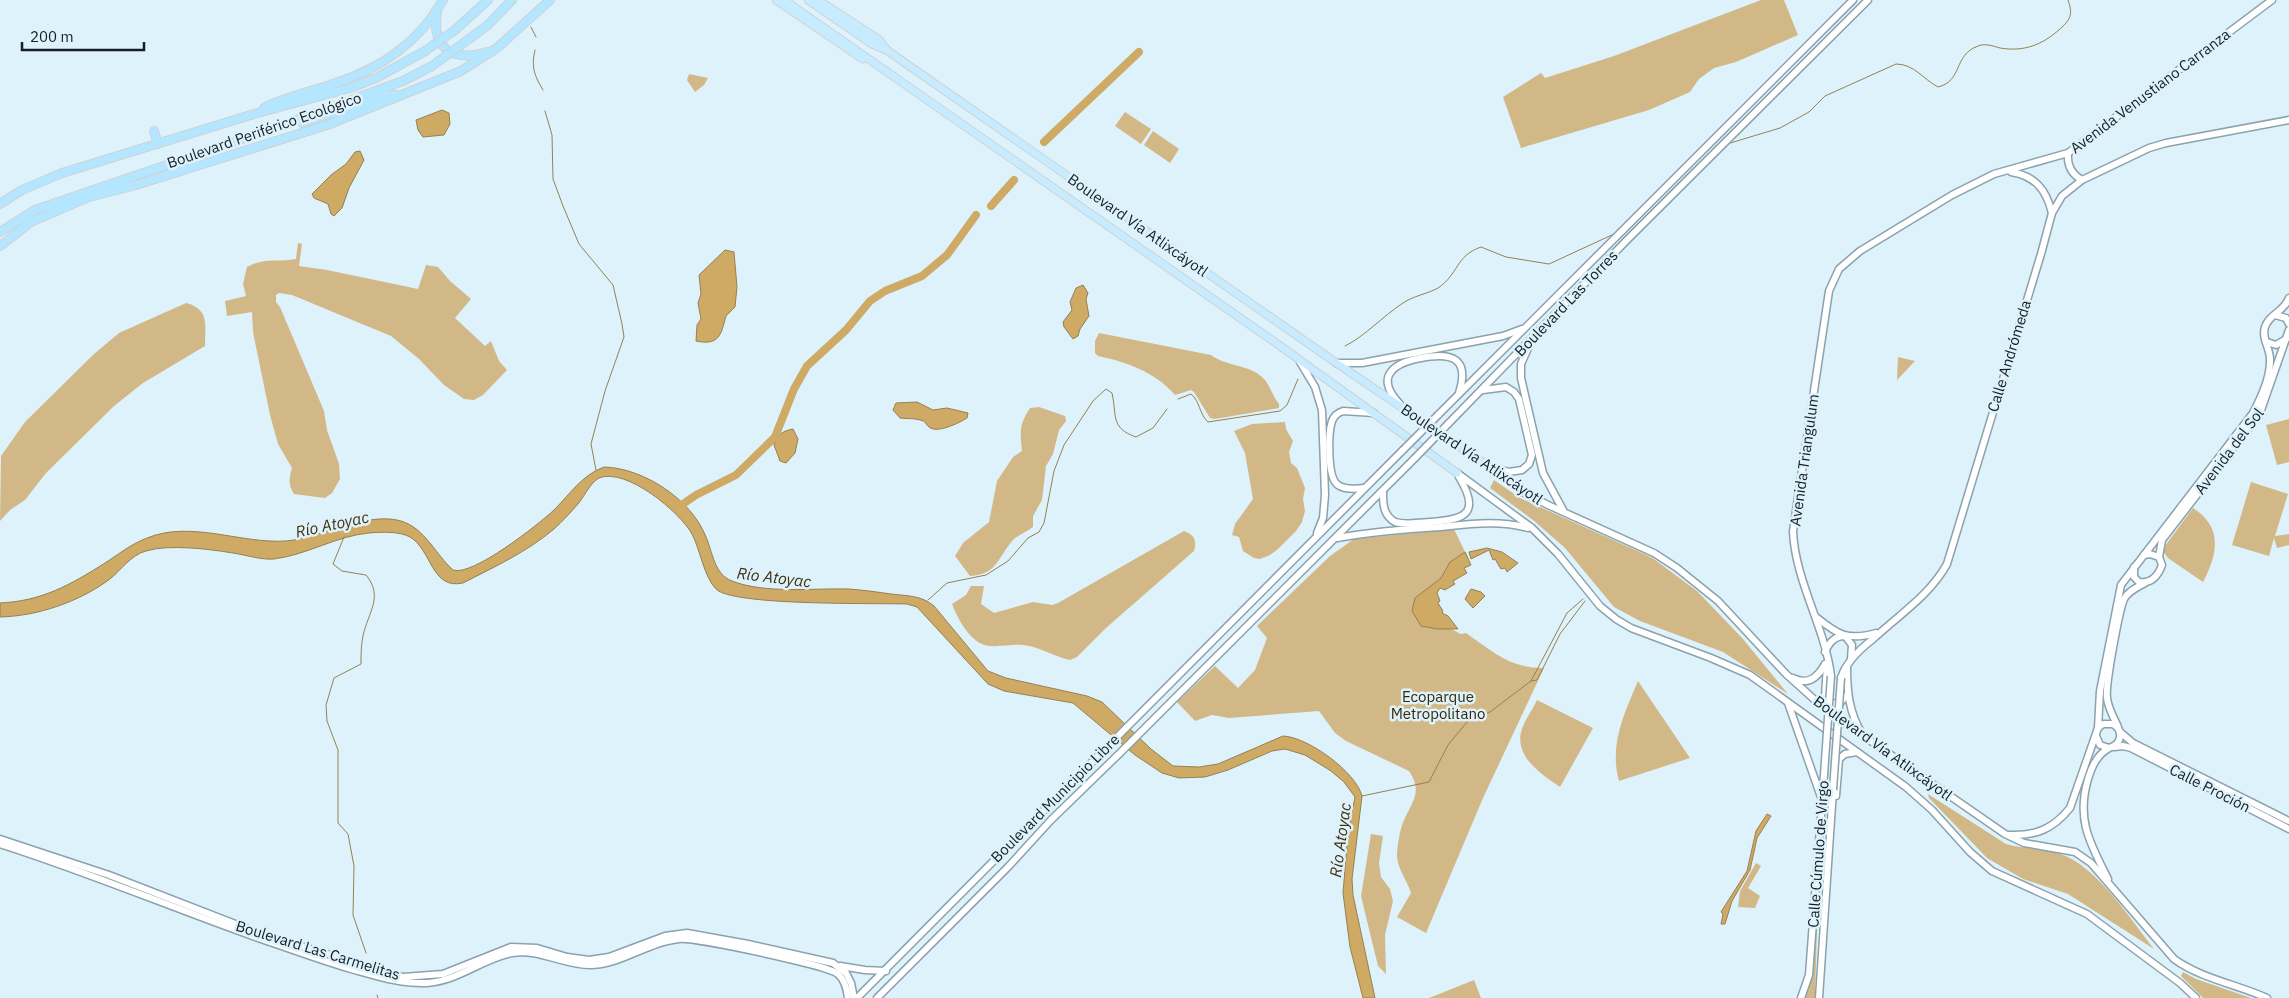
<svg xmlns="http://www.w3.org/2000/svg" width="2289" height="998" font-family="'IBM Plex Sans',sans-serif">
<rect width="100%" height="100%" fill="#def2fc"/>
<g fill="#d2b887">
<polygon points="1761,0 1784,0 1798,35 1736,62 1714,68 1699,79 1690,92 1649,110 1521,148 1503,97 1541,73 1545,78 1614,56"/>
<polygon points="689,74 708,78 704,85 695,92 687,80"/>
<polygon points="1125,112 1151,129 1141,144 1115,126"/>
<polygon points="1153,131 1179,149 1170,163 1144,145"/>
<path d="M298 243 302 244 299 266 327 270 418 289 426 265 438 267 450 281 471 299 455 318 485 346 491 341 499 361 507 370 483 395 474 400 464 399 444 385 419 359 391 336 292 295 279 293 276 295V302L280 307 324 411 327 430 339 464 340 479 332 493 325 498 294 494C288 485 289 478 292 468L278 444 270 415 253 332 252 312 227 316 225 301 246 296 243 284 247 267C262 258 279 262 296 259Z"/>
<path d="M186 303C210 309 205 326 205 346L143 383 114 406 46 473 25 500 10 510 0 521 1 456 25 422 94 354 119 333Z"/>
<path d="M1099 333 1211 355C1225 366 1250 365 1262 377 1270 384 1272 396 1279 404V408L1215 419 1210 418 1194 392 1191 390 1175 395C1155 372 1127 362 1098 356L1095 353V341Z"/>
<polygon points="1898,357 1915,361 1897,380"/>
<path d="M1039 407 1065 416 1066 421 1059 430 1053 454 1046 466 1042 500 1033 516V527C1027 532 1019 534 1013 540 998 557 997 575 970 576L955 556 963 543 989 522 997 481 1013 457 1022 451C1020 431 1019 425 1030 408Z"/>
<polygon points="2289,419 2289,462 2277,465 2266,425"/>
<polygon points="1285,422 1286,429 1293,441 1289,452 1291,463 1297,468 1305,488 1303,499 1305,511 1302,522 1296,531 1278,549 1270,555 1260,559 1254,558 1243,551 1239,537 1232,535 1235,524 1253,499 1245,453 1234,431 1252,424"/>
<polygon points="1494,480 1520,498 1651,557 1697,591 1743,639 1788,694 1723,652 1640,621 1614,607 1565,548 1533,520 1490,488"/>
<polygon points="2251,482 2288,494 2275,536 2289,534 2289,545 2277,548 2274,538 2269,556 2232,545"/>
<path d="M2193 508C2224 528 2217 555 2203 582L2168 558 2162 550Z"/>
<path d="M1454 529 1465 552 1450 562 1441 578 1415 598 1438 629H1451L1461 634 1466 633C1492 651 1511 669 1544 668L1483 798 1426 933 1397 917 1411 893C1407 880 1396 867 1397 853 1398 843 1400 827 1405 818 1414 799 1422 791 1409 771L1346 741 1335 733 1319 711 1229 718 1212 715 1195 721 1177 702 1215 666 1238 688 1255 670 1267 638 1257 626 1330 556 1354 539Z"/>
<path d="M1184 531C1195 535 1197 541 1194 551L1106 628 1077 657 1070 660C1056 657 1043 649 1029 646 1016 643 1003 647 990 646 971 645 958 619 952 604L966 595 971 586H984L981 604 994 613 1033 602 1052 605 1058 603Z"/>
<path d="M1638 681 1690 758 1619 781C1609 745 1624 714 1638 681Z"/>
<path d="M1537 700 1593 728 1560 787C1543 775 1515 758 1521 732 1524 721 1532 711 1537 700Z"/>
<path d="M1928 794 2006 844C2024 849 2042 848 2060 854 2096 865 2131 920 2154 949L2068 894 2023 879 1987 858 1929 798Z"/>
<polygon points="1371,834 1383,836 1379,863 1381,877 1390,889 1393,901 1385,935 1386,974 1378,966 1361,896"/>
<polygon points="1756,863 1761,866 1748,888 1760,896 1755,908 1738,907 1740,891"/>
<polygon points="1817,928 1815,998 1805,998 1813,971 1815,929"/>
<polygon points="2183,972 2196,979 2251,998 2203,998 2181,976"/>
<polygon points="1474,980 1481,998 1429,998"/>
</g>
<g fill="#ceaa65" stroke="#968051">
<polygon points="442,110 449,113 450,124 444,135 423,137 418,130 416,120"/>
<polygon points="360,151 364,160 349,188 342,208 334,216 331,214 328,204 314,198 312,194 331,175 346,164 355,152"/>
<path d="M725 250 734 252 737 287 735 307 726 316C721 334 720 346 696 341L697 325 701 319 698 303 701 294 699 275Z"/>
<polygon points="1083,285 1088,293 1086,299 1089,316 1080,329 1078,336 1073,339 1064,327 1063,322 1072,310 1070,302 1076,288"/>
<path d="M917 402 933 410 947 408 968 413 967 418C959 423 937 434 929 427 925 424 926 421 920 420 914 418 907 419 900 418L893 410 896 403Z"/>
<path d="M793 429 798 439 795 453 786 463 780 461 774 445C777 435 782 431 793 429Z"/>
<path d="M604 467C644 468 692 500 706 537 713 553 714 574 732 581 765 594 814 588 849 589 863 590 877 592 891 594 907 596 921 595 934 606L988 671 1006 678 1087 696 1102 702 1151 749 1173 766 1199 767 1218 764 1283 736C1308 737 1356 772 1362 796L1352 879 1353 895 1375 998H1363L1350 947 1343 893 1348 833 1355 797 1344 782 1331 771 1305 755 1285 749 1272 751 1228 770 1205 777 1179 778 1162 773 1135 755 1073 703 1004 691 988 684 917 607 907 604C876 603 732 606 716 589 704 577 700 549 692 534 680 512 626 467 599 478 590 483 584 497 578 504 570 513 562 522 554 529 527 552 494 567 463 583 431 590 432 550 410 537 399 531 381 532 369 533 336 536 307 555 274 559 261 560 246 555 233 553 209 549 168 544 146 551 131 555 121 570 110 579 79 602 38 616 0 617V603C42 601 70 585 105 563 119 554 131 544 147 538 191 520 241 544 286 541 320 538 368 511 401 521 425 528 436 555 453 570 472 577 539 524 554 510 570 494 582 475 604 467Z"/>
<polygon points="1487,548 1502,552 1518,563 1507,572 1505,568 1501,569 1495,559 1493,560 1489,550 1471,559 1469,552"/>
<polygon points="1465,552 1471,565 1464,568 1467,573 1453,581 1455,584 1445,590 1440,588 1437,593 1440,601 1438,603 1443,611 1442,613 1448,616 1458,629 1438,629 1421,626 1412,611 1415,598 1441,578 1450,562"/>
<polygon points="1471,589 1481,592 1485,596 1473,608 1465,599"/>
<polygon points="1767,814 1771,816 1757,838 1750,870 1732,901 1725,924 1721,924 1723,914 1721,912 1747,871 1756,831"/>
</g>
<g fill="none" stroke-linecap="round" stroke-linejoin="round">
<g stroke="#968051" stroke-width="1">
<polyline points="531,27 536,37"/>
<path d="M535 50C531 67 534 75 543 90"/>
<polyline points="545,111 552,135 553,179 563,206 579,244 613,285 622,324 624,337 605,391 591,444 596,470"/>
<path d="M1727 144 1780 128 1809 112 1825 96 1896 64C1914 64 1923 79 1938 87 1963 81 1953 55 1978 46 1985 43 1993 46 2000 48 2024 52 2042 45 2060 29 2071 19 2073 14 2068 0"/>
<path d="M1345 346C1364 337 1383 316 1403 303 1413 296 1427 294 1438 288 1459 274 1455 256 1481 247L1506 257 1549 264 1614 234"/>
<path d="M1178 399 1191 394C1200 401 1199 414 1208 422L1280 411 1287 405 1298 379"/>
<path d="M344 537 333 564 342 571 366 575C384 597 368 612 363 636 361 645 361 655 361 664L334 678 326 705 327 721 338 750V823L348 834 354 866 353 915 366 953"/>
<path d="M928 600 947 583 986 575 1008 561 1028 538 1039 532 1044 523 1054 471 1064 445 1093 401 1106 389 1112 393C1117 415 1110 428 1136 437L1153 428 1167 409"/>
<polyline points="1531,681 1537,680 1560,634 1585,601"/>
<polyline points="1362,796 1429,782 1448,745 1467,722 1490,712 1531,681 1567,613 1583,599"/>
<polyline points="377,995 378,998"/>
</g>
<g stroke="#ceaa65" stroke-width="8">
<polyline points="1044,142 1139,52"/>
<polyline points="991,206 1014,180"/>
<polyline points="680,506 696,495 736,475 775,437 794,389 807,366 846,330 870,301 885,291 922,276 947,255 976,215"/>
</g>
<defs>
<g id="secondary">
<path d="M2068 153C2067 165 2071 174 2082 180"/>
<path d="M2011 172C2035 176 2046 189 2052 213"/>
<polyline points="2275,315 2286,318 2289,324"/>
<polyline points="2267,342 2276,345 2286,339"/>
<polyline points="1529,346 1521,364 1521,378 1543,473 1563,510"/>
<polyline points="1300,362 1315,387 1322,410 1325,495 1323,518 1317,533"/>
<polyline points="1336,363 1362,363 1503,336 1522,329"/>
<polyline points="1483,390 1506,387 1514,392 1519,399 1532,455 1529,464 1522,470 1509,472 1495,468"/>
<path d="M1400 404C1374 377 1393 363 1421 358 1452 352 1470 358 1459 393"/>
<polyline points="1438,415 1853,0"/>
<polyline points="1448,424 1628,239 1868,0"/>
<path d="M1488 466 1521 491 1548 505 1654 553 1677 568 1718 601 1786 674 1826 710 2005 834 2024 843 2075 852 2091 863 2174 959C2202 979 2236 984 2267 998"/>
<polyline points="1457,473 1532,528 1558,554 1600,606 1616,619 1631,628 1711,658 1750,675 1906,787 1932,810 1970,852 1992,871 2087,914 2180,983 2196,998"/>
<path d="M1364 488C1356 489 1345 490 1338 485 1327 478 1328 433 1332 421 1334 416 1337 413 1343 411L1374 413"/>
<path d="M1383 492C1383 504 1383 515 1395 522 1406 525 1418 523 1430 522 1466 520 1481 513 1459 477"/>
<path d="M1337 538C1371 532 1406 529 1440 527 1470 524 1499 520 1528 528"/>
<polyline points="2159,557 2162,540 2260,413 2289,330"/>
<path d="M2134 567V577L2139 582C2151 584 2158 576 2162 565L2159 557 2150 554 2144 555"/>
<path d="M1816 617C1838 635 1848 641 1876 633"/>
<path d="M1825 652C1829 643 1834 636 1845 636L1852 645 1851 659"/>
<polyline points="1827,664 1825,697 1831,703 1839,704 1847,695"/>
<path d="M1847 667C1847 692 1849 712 1862 734"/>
<path d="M1831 676C1825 627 1795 581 1793 531L1829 291 1839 269 1860 251 1952 195 1994 174 2068 153 2272 0"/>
<path d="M1793 678C1808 686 1818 677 1825 664"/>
<path d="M1841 678C1846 662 1860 649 1873 639 1899 615 1930 595 1947 564L2041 254 2052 213 2062 196 2082 180 2149 148 2166 143 2289 120"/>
<polyline points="1788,703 1821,797"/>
<path d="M2118 727C2114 718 2108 708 2107 698 2105 686 2119 611 2124 599 2128 591 2138 587 2145 583"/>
<polyline points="2120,732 2133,743 2289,821"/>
<path d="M2096 736 2100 745 2109 748C2122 744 2124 731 2113 724H2103L2098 728"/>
<polyline points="2114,747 2123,746 2131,748 2289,829"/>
<polyline points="1836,796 1839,759 1845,754 1857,752"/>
<path d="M2009 835C2036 836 2053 829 2070 808L2098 728 2100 691 2121 585 2253 413C2261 397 2270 379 2270 361 2271 349 2261 339 2265 327 2269 314 2284 312 2289 298"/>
<polyline points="0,839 109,875 261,934 403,977 443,974 511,947 537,948 567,957 589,960 609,957 665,936 687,933 748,944 833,963 846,973 851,983 854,998"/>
<path d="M0 844C88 872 173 908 261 939 291 949 320 960 351 969 376 976 400 984 427 983 458 981 482 959 512 953 540 948 564 966 592 965 622 964 648 942 679 939 694 937 827 965 838 974 845 980 847 989 848 998"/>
<path d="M2108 879C2090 843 2076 820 2088 779 2092 766 2097 755 2109 748"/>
<polyline points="840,966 865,970 886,971"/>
<polyline points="857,998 1403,450"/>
<polyline points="877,998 1008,867 1051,820 1120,753 1414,459"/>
<polyline points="1801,998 1809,975 1823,789"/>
<polyline points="1819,998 1833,790"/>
</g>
<g id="primary">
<polyline points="776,0 863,59"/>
<polyline points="784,0 1276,343 1457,473"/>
<polyline points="808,0 872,44 886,50"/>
<polyline points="818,0 878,39 888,51 908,65 1335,362 1488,466"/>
</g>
<g id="trunk">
<path d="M437 12C431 50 454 62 487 52"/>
<polyline points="455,30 488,0"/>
<polyline points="469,39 488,25 512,0"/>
<path d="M264 108C285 97 310 92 333 84 380 69 418 44 443 0"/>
<polyline points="302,123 386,95 396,95"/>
<polyline points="154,131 158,144"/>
<polyline points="0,204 22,190 62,173 254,114 350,88 376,78 425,51"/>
<polyline points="0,232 35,210 266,131 403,81 432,66"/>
<polyline points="0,246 31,222 89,197 136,185 327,125 461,71 497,48 550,0"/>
</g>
</defs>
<use href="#secondary" stroke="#8aa2ae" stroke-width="9"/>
<use href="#primary" stroke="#d0d2d3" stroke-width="9"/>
<use href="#trunk" stroke="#d0d2d3" stroke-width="10"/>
<use href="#secondary" stroke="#fff" stroke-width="6"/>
<use href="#primary" stroke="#c7ecff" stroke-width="7"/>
<use href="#trunk" stroke="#b4e6ff" stroke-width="8"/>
<defs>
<g id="secondary-bridge">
<polyline points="1403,450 1438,415"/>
<polyline points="1414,459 1448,424"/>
<polyline points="1823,789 1831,676"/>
<polyline points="1833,790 1841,678"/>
</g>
<g id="trunk-bridge">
<polyline points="425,51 455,30"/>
<polyline points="432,66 469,39"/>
</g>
</defs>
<use href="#secondary-bridge" stroke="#8aa2ae" stroke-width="9" stroke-linecap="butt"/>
<use href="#trunk-bridge" stroke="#d0d2d3" stroke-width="10" stroke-linecap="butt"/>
<use href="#secondary-bridge" stroke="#fff" stroke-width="6"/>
<use href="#trunk-bridge" stroke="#b4e6ff" stroke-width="8"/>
</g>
<g text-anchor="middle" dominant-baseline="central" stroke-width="5" stroke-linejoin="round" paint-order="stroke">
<g font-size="15" fill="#151e22" stroke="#def2fc">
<text transform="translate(2150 91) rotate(-37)">Avenida Venustiano Carranza</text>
<text transform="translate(264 130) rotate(-19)">Boulevard Periférico Ecológico</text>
<text transform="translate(1138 225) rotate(35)">Boulevard Vía Atlixcáyotl</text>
<text transform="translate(1566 303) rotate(-46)">Boulevard Las Torres</text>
<text transform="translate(2009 356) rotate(-73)">Calle Andrómeda</text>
<text transform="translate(2229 451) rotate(-53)">Avenida del Sol</text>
<text transform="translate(1472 454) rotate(34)">Boulevard Vía Atlixcáyotl</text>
<text transform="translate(1804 460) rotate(-82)">Avenida Triangulum</text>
<text transform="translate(1883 748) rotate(36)">Boulevard Vía Atlixcáyotl</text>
<text transform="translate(2210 788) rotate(27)">Calle Proción</text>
<text transform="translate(1055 798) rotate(-45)">Boulevard Municipio Libre</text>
<text transform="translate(1818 854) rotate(-86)">Calle Cúmulo de Virgo</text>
<text transform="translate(318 950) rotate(17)">Boulevard Las Carmelitas</text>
</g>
<g font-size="15" fill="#362707" stroke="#def2fc">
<text x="1438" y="696">Ecoparque<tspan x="1438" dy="17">Metropolitano</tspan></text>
</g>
<g font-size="16" font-style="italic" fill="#403112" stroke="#def2fc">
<text transform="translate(332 524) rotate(-12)">Río Atoyac</text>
<text transform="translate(774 577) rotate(7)">Río Atoyac</text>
<text transform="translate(1340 840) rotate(-82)">Río Atoyac</text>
</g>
</g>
<path d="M22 42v8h122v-8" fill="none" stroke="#151e22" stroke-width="2.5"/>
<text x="30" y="42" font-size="15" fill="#151e22" stroke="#def2fc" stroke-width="4" paint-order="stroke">200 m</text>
</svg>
